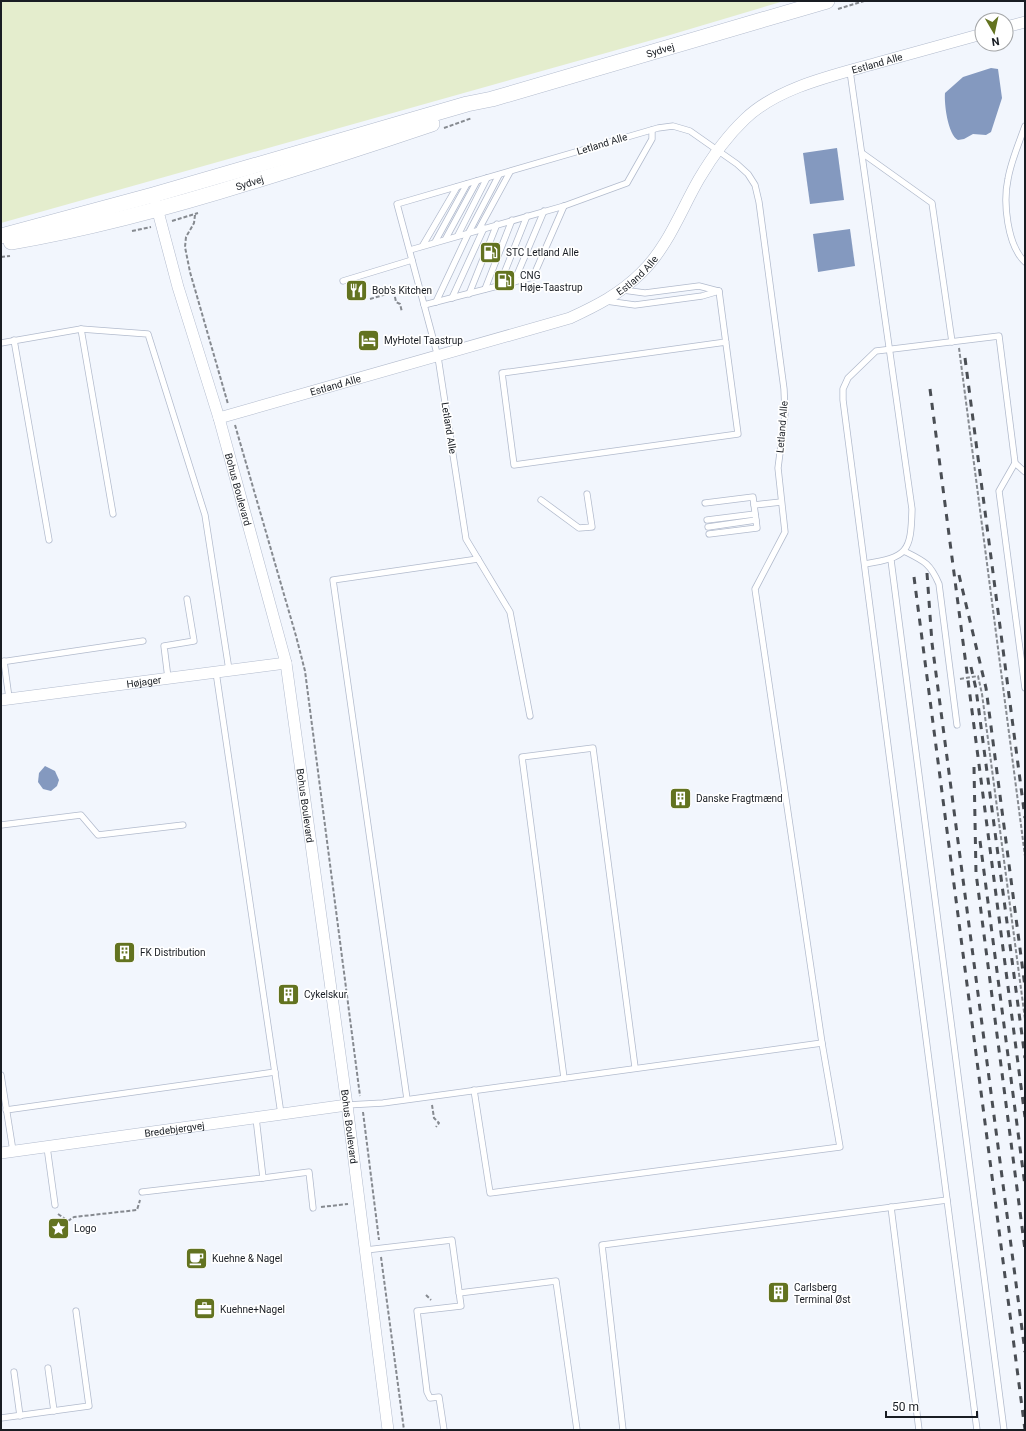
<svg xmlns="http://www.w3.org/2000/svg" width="1026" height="1431" font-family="Roboto,sans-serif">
<rect width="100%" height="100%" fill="#f2f6fd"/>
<polygon fill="#e4edcd" points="1,1 784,1 670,35 1,223"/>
<g fill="#8499bf">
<path d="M991 68 998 69 1002 98 991 132 986 135 973 134 964 139 958 140C948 135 944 104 945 93L963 77Z"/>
<polygon points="837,148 844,200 810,204 803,153"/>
<polygon points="850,229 855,266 818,272 813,234"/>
<polygon points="45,766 55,771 59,780 57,786 51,791 43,789 38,782 39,773"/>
</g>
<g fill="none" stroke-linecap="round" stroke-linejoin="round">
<defs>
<g id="service">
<path d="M850 71 912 509C911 553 907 557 865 564"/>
<path d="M1025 126C1019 143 1011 161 1008 179 1003 202 1007 245 1025 262"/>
<polyline points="862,153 932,203 952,342"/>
<polyline points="479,229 510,172"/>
<polyline points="458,235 487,178"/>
<polyline points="446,238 477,181"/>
<polyline points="435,242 467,184"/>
<polyline points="423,245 457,187"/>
<polyline points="410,250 564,206 627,183 652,139 652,130"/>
<polyline points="343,281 412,260"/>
<polyline points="514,282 544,211"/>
<polyline points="499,286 527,216"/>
<polyline points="485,289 512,220"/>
<polyline points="623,290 645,293 699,286 718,291"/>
<polyline points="719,291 738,434 514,465 502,373 726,342"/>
<polyline points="469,294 497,224"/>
<polyline points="452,298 484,228"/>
<polyline points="606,301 635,305 702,296 719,291"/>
<polyline points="436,302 469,232 499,175"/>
<polyline points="424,305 533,277 564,206"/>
<polyline points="81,329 113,514"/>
<polyline points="14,340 49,540"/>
<polyline points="1,343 81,329 148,334 205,515 229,670"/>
<polyline points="1015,463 1025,472"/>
<polyline points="541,500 579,528 592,527 587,494"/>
<polyline points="705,503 753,497 757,528 709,534"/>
<polyline points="754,505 781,502"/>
<polyline points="707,520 755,514"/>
<polyline points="708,527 756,520"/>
<path d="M904 551C924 561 930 563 939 584L957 725"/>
<polyline points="891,560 1004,1430"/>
<polyline points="4,661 9,698"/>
<polyline points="1,662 143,641"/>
<polyline points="216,672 281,1114"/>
<polyline points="168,678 164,646 194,641 187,599"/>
<polyline points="1,825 81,815 98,835 183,825"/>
<polyline points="1,1075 13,1151"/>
<polyline points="564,1078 522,757 593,748 635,1067"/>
<polyline points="474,1090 490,1193 840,1147 822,1043"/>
<polyline points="407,1099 333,580 478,559"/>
<polyline points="347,1105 383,1103 822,1043 755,589 785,532 778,468 785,414 784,389 759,202 755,185 748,174 737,164 690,131 673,126 658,128 397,204 438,357 466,539 510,612 530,716"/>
<polyline points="6,1110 275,1072"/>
<polyline points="47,1147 55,1205"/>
<polyline points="263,1178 309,1172 313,1208"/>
<polyline points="142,1192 263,1178 256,1118"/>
<polyline points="891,1207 919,1430"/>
<polyline points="366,1250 452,1240 461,1306 417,1311 427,1392 430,1398 439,1397 444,1430"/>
<polyline points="459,1293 556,1281 577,1430"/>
<polyline points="48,1368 54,1411"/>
<polyline points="14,1372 20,1416"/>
<polyline points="1,1418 89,1406 76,1311"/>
<polyline points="623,1430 602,1245 947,1200"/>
<polyline points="977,1430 843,400 843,389 848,378 876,351 999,336 1015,463 999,491 1025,688"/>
</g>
<g id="minor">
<polyline points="1006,27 1025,22"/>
<path id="s1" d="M156 204 178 287 219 418 286 663 347 1105 388 1430"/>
<path id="s2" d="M219 418 570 318C596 306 620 294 641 273 668 247 681 210 699 179 712 157 727 136 745 119 778 87 835 75 877 63 912 53 947 44 982 34"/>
<path id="s3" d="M1 700 286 663"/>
<path id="s4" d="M1 1153 347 1105"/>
</g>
<g id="secondary">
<path id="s5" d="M1 236 153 195 467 104 492 99 827 1"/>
<path id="s6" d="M11 242C94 228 174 206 254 181 314 163 373 144 432 124"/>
</g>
</defs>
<use href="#service" stroke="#b2bbcd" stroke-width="7"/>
<use href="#minor" stroke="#b2bbcd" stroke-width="12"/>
<use href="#secondary" stroke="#b2bbcd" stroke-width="16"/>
<g stroke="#868a90" stroke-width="2" stroke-dasharray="4 2" stroke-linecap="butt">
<polyline points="838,9 864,1"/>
<polyline points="444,128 472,118"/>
<polyline points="195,215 194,223 186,237 185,247 190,272 228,404"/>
<polyline points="172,221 198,213"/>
<polyline points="132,231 151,227"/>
<polyline points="1,257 10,256"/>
<polyline points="370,299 394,292 396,302 400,304 402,312"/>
<polyline points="959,348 1025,856"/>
<polyline points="235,425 296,636 305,671 360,1096"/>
<polyline points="960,679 978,676 982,694 1025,1019"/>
<polyline points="432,1105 434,1118 439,1123 436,1127"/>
<polyline points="363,1112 379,1240"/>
<polyline points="321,1207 348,1204"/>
<polyline points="58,1214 68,1221 74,1217 137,1210 140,1200"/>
<polyline points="381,1257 404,1430"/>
<polyline points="426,1295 431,1300"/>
</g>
<use href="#service" stroke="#fff" stroke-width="5.5"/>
<use href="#minor" stroke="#fff" stroke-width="11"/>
<use href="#secondary" stroke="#fff" stroke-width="15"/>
<g stroke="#4a4e54" stroke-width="3" stroke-dasharray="7 7" stroke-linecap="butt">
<polyline points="965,358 1025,818"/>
<polyline points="930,389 1025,1117"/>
<polyline points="927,573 932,643 1025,1352"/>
<polyline points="959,575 986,688 1025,987"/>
<polyline points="914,577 1025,1430"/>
<polyline points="971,667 976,689 1025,1058"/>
<polyline points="974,767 976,873 1025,1250"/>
<polyline points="980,841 1025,1186"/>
</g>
</g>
<defs>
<symbol id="fuel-square" viewBox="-11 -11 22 22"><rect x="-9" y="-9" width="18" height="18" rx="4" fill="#637320" stroke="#fff"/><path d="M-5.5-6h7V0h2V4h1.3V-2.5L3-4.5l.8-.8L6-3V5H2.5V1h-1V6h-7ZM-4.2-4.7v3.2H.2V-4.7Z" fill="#fff"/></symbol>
<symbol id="restaurant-square" viewBox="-11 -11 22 22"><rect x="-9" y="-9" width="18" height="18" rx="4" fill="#637320" stroke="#fff"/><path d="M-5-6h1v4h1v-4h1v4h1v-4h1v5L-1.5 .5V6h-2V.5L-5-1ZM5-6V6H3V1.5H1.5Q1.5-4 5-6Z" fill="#fff"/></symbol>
<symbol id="hotel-square" viewBox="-11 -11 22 22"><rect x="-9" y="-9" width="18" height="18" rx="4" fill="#637320" stroke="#fff"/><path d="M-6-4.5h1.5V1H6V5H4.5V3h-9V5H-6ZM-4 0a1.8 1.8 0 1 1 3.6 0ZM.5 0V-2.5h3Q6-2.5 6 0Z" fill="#fff"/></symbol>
<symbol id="building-square" viewBox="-11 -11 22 22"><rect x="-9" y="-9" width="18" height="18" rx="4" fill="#637320" stroke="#fff"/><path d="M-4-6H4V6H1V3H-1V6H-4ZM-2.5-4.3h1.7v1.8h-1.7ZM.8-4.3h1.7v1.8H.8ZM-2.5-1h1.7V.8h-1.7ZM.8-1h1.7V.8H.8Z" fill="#fff"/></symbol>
<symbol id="sight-square" viewBox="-11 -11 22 22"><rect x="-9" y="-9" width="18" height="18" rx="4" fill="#637320" stroke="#fff"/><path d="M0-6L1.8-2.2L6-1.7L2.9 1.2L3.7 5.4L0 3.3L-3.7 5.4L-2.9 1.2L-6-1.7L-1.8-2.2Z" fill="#fff"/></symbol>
<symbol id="cafe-square" viewBox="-11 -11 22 22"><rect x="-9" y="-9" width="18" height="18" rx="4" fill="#637320" stroke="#fff"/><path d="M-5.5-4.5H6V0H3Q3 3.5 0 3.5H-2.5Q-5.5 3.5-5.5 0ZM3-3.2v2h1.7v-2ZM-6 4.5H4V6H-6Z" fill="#fff"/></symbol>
<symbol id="office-square" viewBox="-11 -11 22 22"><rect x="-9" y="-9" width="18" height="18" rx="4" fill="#637320" stroke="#fff"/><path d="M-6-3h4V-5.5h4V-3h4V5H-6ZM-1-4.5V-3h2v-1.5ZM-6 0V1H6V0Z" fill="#fff"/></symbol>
</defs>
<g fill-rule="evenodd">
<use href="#fuel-square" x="478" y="240" width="25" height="25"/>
<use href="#fuel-square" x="492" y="268" width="25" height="25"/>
<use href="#restaurant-square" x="344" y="278" width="25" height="25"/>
<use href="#hotel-square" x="356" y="328" width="25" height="25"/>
<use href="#building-square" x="668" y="786" width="25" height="25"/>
<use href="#building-square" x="112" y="940" width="25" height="25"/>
<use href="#building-square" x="276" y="982" width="25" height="25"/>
<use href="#sight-square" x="46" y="1216" width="25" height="25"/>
<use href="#cafe-square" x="184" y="1246" width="25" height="25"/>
<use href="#building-square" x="766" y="1280" width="25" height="25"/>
<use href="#office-square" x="192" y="1296" width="25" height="25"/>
</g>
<g text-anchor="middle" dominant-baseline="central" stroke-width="3.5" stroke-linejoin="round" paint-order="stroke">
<g font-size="10" fill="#191d23" stroke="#fff">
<text stroke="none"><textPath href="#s5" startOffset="685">Sydvej</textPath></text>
<text stroke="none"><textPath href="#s2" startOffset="781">Estland Alle</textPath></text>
<text transform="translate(602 144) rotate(-17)">Letland Alle</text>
<text stroke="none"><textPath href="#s6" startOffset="246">Sydvej</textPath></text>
<text stroke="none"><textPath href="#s2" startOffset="445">Estland Alle</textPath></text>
<text stroke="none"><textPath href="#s2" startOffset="121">Estland Alle</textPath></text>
<text transform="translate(782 427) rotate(-85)">Letland Alle</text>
<text transform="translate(449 428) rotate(81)">Letland Alle</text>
<text stroke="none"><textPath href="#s1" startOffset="297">Bohus Boulevard</textPath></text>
<text stroke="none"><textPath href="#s3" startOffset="144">Højager</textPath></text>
<text stroke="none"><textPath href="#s1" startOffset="621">Bohus Boulevard</textPath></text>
<text stroke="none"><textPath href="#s1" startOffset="945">Bohus Boulevard</textPath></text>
<text stroke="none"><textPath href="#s4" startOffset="175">Bredebjergvej</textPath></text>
</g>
<g font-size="10" fill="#191d23" stroke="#fff" text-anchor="start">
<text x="506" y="252">STC Letland Alle</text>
<text x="520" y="275">CNG<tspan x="520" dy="12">Høje-Taastrup</tspan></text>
<text x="372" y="290">Bob's Kitchen</text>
<text x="384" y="340">MyHotel Taastrup</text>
<text x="696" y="798">Danske Fragtmænd</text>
<text x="140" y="952">FK Distribution</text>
<text x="304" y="994">Cykelskur</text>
<text x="74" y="1228">Logo</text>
<text x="212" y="1258">Kuehne &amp; Nagel</text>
<text x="794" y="1287">Carlsberg<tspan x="794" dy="12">Terminal Øst</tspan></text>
<text x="220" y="1309">Kuehne+Nagel</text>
</g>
</g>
<rect width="1026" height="1431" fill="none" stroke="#191d23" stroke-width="4"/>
<g transform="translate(994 32) rotate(171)"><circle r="19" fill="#ffffff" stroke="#a3a5a7"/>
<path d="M0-3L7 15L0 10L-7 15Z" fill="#637320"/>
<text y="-6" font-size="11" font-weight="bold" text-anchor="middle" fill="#191d23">N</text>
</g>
<path d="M886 1411v6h91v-6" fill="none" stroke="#191d23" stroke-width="2"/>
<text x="892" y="1411" font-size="12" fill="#191d23" stroke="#ffffff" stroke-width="3" paint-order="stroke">50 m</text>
</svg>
